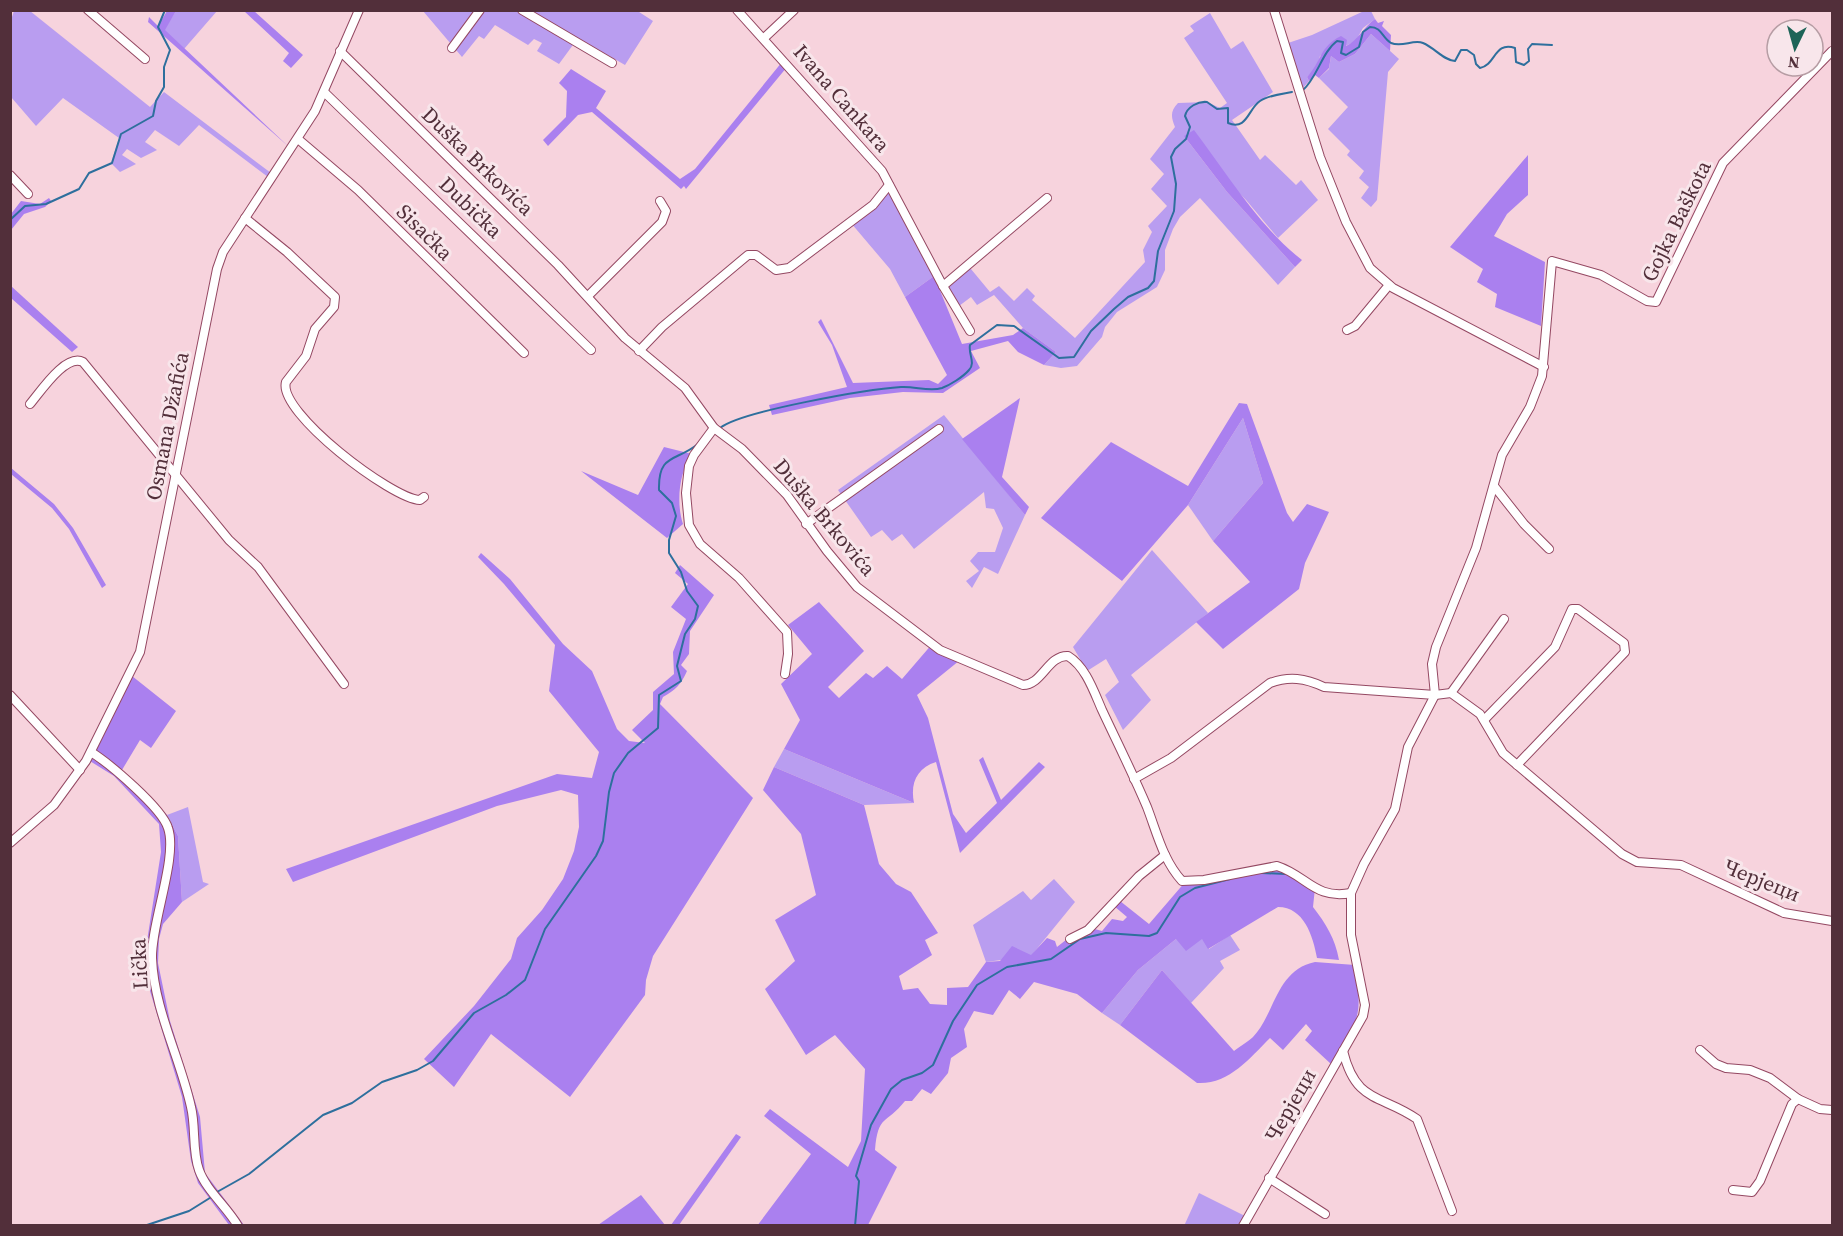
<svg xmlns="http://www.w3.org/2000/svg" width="1843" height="1236" font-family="'Source Serif 4',serif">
<rect width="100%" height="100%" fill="#f7d3dd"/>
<g fill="#b99df0">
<polygon points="636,10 653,21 625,65 578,38 559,64 537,51 542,43 534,39 528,45 495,25 484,39 479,36 462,57 423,11"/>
<polygon points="14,11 30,11 150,107 164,92 271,173 268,177 199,125 179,146 155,130 145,142 157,150 141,158 127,149 122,155 136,164 120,172 111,163 119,138 63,98 36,126 11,97 11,20"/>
<polygon points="176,11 217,11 184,49 164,30"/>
<polygon points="1364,11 1371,11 1375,19 1363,28 1355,42 1320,56 1317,66 1307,77 1309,81 1302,89 1288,43 1312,35"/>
<path d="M1210 13 1231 49 1243 41 1273 92 1232 120 1260 160 1265 155 1296 185 1301 180 1318 200 1278 238 1246 200 1184 136 1227 192 1295 267 1278 285 1200 198 1180 217 1173 229 1165 250V270L1157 287 1117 312 1105 327 1102 337 1077 366 1061 368 1044 365 1056 352 1023 328 994 295 977 305 971 297 959 306 947 287 966 263 990 292 999 286 1014 301 1027 288 1035 296 1032 300 1075 338 1145 262 1143 250 1152 232 1148 226 1167 206 1151 189 1164 174 1150 159 1175 127C1171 117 1170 111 1178 103L1207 102 1220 108 1227 103 1184 38 1194 31 1190 26Z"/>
<polygon points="1371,34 1399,59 1388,72 1377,200 1371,207 1361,198 1369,187 1359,178 1364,171 1347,155 1350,151 1328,129 1348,107 1319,78 1329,69 1331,56 1339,62 1355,54"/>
<polygon points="889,189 934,276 905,297 890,269 851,223"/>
<polygon points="944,415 1025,515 998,574 984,567 972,588 966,581 979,571 970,561 978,552 995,552 1003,528 994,509 986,508 984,492 914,549 902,534 892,541 882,530 871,537 838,490"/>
<polygon points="1243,418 1263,483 1213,541 1188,505"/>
<polygon points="1152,550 1208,613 1131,675 1151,700 1123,730 1105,695 1119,682 1106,659 1087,671 1073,647"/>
<polygon points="784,749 914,803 864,805 774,767"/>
<polygon points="188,807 203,882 209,884 182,902 178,836 167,815"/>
<polygon points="1054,879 1075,902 1031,956 986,962 973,925 1023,891 1031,900"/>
<polygon points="1230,935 1240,950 1220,961 1224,968 1191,1003 1162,970 1120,1025 1102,1013 1138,970 1176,939 1202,938 1209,949"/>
<polygon points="1199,1193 1245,1216 1240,1225 1184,1226"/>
</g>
<g fill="#aa80ef">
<polygon points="167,11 176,11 165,30 289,147 148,22 149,17 158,26"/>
<polygon points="244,11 254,11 303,55 291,68 283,61 289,53"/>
<path d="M1375 19 1378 23 1384 21 1382 26 1391 35 1390 51 1371 34 1355 54 1339 62 1331 56 1329 68 1319 78 1315 75 1309 81 1307 77C1322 61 1319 47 1341 36L1347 40 1346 46C1358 41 1363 27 1375 19Z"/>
<polygon points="782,62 787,67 686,189 684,186 681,189 592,112 578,115 548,146 543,140 566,117 567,91 559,83 571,69 606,91 596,108 680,179 695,169"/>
<path d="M1194 130C1226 172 1260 228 1302 260L1295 267 1227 192 1184 136Z"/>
<polygon points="1528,155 1528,195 1507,214 1494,236 1545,262 1541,326 1495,307 1497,294 1477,282 1483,269 1450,247"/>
<polygon points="49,198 51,201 45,207 24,214 11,230 11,214 21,201 40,204"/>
<polygon points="934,276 962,344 1013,335 1023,328 1056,352 1044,365 1018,352 1008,341 971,351 980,368 943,393 903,392 850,398 772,415 769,405 847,387 832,345 818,322 821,319 853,383 929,380 938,384 947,375 905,297"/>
<polygon points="10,286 11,286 78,347 72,352 11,298"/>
<polygon points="1020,398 1002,477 1029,507 1025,515 962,439"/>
<polygon points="1239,403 1247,404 1287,513 1293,522 1307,504 1329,512 1305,563 1299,589 1223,649 1196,622 1250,582 1213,541 1263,483 1243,418 1188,505 1122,581 1041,518 1111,442 1188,486"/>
<path d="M664 447 692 454C679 472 676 503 683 524L667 538 581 471 638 495Z"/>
<polygon points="11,468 54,504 73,528 106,585 102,588 69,529 52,508 11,474"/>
<path d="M481 553 510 579 563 644 592 671 617 729 629 741 645 743 632 730 653 710V692L674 674 673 652 686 619 671 607 688 584 675 573 680 565 714 595 690 631 689 654 681 665 687 671C681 685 675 690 663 697L660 704 753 798 653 956 646 980 645 995 570 1097 491 1034 454 1087 424 1059 474 1006 511 959 517 938 542 910 563 879 574 851 579 827 578 795 561 790 497 806 293 882 286 869 557 774 592 778 599 752 549 691 555 645 504 584 478 557Z"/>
<path d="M819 602 864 651 828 687 839 698 866 673 873 678 887 666 902 679 933 643 965 656 917 695 928 718 953 814 966 833 997 803 979 760 983 757 1001 800 1039 762 1045 767 960 853 936 762C917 768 910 783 914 803L784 749 800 720 781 684 812 654 788 625Z"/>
<polygon points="132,676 176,711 151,748 140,740 122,770 167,815 178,836 182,902 163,924 159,939 158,963 170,1021 200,1117 205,1173 244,1225 229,1225 198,1183 191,1161 182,1097 150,991 147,941 161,852 159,824 114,776 85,758"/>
<path d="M774 767 864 805 879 864 896 884 911 892 938 933 925 940 932 955 899 976 903 990 918 988 930 1004 947 1005V988L968 987 986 962 1000 961 1012 946 1031 955 1047 938 1055 941 1057 947C1071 936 1084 924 1102 931L1112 919 1123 921 1127 917 1114 906 1120 901 1149 924 1186 881 1269 863H1277L1315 888 1313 907C1326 924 1335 938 1339 960L1317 958C1313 936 1304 907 1278 907L1208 949 1202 939 1186 951 1176 939 1138 970 1102 1013 1077 994 1034 982 1020 999 1009 990 993 1015 974 1011 964 1029 967 1047 951 1058 948 1073 931 1094 922 1089 912 1101H905C886 1125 878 1114 875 1150L897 1167 868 1225 757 1226 811 1154 764 1116 770 1109 848 1167 861 1141 865 1069 835 1035 806 1055 765 989 795 961 775 920 816 895 801 834 763 790Z"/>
<path d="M1315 962 1355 965C1363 1020 1359 1018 1331 1064L1305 1040 1312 1031 1306 1024 1283 1050 1270 1038C1249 1059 1228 1085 1197 1083L1120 1025 1162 970 1234 1051C1240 1046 1248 1042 1253 1037 1275 1014 1276 970 1315 962Z"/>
<polygon points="736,1134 741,1137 679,1225 671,1225"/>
<polygon points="641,1195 665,1225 598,1225"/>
</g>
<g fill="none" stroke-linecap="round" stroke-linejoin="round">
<g stroke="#2e6f9d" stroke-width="2">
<path d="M1303 90C1317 78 1322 52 1337 41L1343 42 1341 53 1346 55 1359 47 1363 32 1370 27C1382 27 1382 38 1391 43 1402 48 1413 39 1423 43 1435 48 1443 60 1455 61L1461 50H1467L1474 55 1476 64 1480 68C1496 65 1494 41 1515 48L1516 62 1524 65 1529 61 1528 49 1532 44 1552 45"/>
<polyline points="10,220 25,206 46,204 79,189 89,173 112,163 121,134 153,116 156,101 164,87 164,67 170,50 158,27 165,10"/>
<path d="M720 428C741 411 869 389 901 387 915 386 929 392 942 388 950 385 963 377 969 370 976 363 968 354 970 345L997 325 1014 326 1059 358 1074 357 1091 331 1114 309 1128 297 1148 288 1154 281 1158 251 1174 211 1176 184 1171 157 1175 149 1186 139 1190 127 1185 116C1187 107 1198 101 1207 102L1217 109 1228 108V123C1247 131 1248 109 1260 101 1269 95 1282 94 1292 92"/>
<polyline points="1262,873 1286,874"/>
<path d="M217 1192 249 1174 323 1115 352 1103 382 1082 417 1070 433 1061 474 1013 506 995 525 980 545 929 596 856 603 841 609 792 614 773 628 753 658 728 659 695 681 681 677 666 685 634 695 619 698 606 687 591 681 572 669 553V540L676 516 672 503 659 490C658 453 676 462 698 444"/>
<polyline points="144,1226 189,1211 213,1196"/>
<polyline points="855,1226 859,1181 856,1176 871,1125 891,1089 902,1080 922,1073 933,1065 953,1021 977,985 1007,967 1051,959 1080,939 1106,933 1149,936 1157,933 1180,897 1195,888 1230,879"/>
</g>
<defs>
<g id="minor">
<polyline points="88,10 145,59"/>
<polyline points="522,10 612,63"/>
<polyline points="737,10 882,171 943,286 970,331"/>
<polyline points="1274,10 1320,157 1346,222 1370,268 1393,288 1544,367"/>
<polyline points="764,38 794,10"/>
<polyline points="452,48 480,10"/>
<path d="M340 51 558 265 625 338 685 388 714 428 742 449 787 495 827 551 857 587 940 650 1023 685C1042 685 1048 655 1068 656 1086 667 1094 692 1102 710 1117 742 1133 774 1147 807 1157 833 1163 860 1182 881L1204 880 1277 866C1306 875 1315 900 1351 893"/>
<polyline points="324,92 591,350"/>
<polyline points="298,139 358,190 524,353"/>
<polyline points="10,175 28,194"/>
<path d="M245 218 287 252 335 297 334 307 315 329 306 356 286 382C277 412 392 499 420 500L424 497"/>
<polyline points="943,286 1047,198"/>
<polyline points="588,296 662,222 666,211 660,201"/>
<polyline points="1347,330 1355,326 1389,285"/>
<polyline points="639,351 662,327 748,255 756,255 776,270 789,268 873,205 889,185"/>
<path d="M30 404C41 391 66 353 83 362L229 540 258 567 344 684"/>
<polyline points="714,428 694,455 689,466 686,493 689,525 700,544 739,578 787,632 788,654 785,674"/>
<polyline points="1494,486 1524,524 1549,549"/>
<polyline points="806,524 939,429"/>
<polyline points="1451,693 1504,619"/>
<polyline points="10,695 80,770"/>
<polyline points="1484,720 1555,647 1572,609 1578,609 1624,643 1625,652 1517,765"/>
<path d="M91 752C110 764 162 808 168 828 178 857 151 923 152 958 154 1010 180 1057 191 1107 196 1127 192 1151 199 1170 206 1190 227 1207 238 1226"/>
<path d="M1134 779 1171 758 1270 683C1289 676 1305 678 1324 687L1435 695 1451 693 1480 714 1503 753 1622 854 1637 862 1681 865 1784 913 1832 921"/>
<polyline points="10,843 54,805 86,761 140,652 217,269 223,252 315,111 359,10"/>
<polyline points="1070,939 1088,930 1139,876 1165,855"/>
<polyline points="1700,1050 1716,1064 1726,1068 1750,1070 1770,1078 1798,1099"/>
<path d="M1343 1051C1356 1104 1381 1094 1417 1119L1452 1211"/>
<polyline points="1269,1178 1325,1214"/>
<polyline points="1733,1190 1752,1192 1760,1181 1792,1104 1798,1099 1820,1109 1832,1110"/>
<polyline points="1243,1226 1363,1016 1365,1005 1351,935 1351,893 1364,864 1395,809 1408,747 1435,695 1432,664 1436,647 1476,548 1502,455 1530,407 1542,376 1552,261 1601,275 1647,301 1656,302 1723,163 1832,51"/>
</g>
</defs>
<use href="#minor" stroke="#944862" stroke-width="10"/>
<use href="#minor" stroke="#fff" stroke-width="8"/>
</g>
<g text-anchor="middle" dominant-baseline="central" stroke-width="6" stroke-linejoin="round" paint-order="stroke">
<g font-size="21" fill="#522f3a" stroke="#f8e6eb">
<text transform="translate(842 98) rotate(49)">Ivana Cankara</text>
<text transform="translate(478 161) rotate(44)">Duška Brkovića</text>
<text transform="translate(471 207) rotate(44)">Dubička</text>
<text transform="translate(1676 221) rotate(-64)">Gojka Baškota</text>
<text transform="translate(425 232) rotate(45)">Sisačka</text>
<text transform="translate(167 426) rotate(-79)">Osmana Džafića</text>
<text transform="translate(825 517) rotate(50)">Duška Brkovića</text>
<text transform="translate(1762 880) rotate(22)">Черјеци</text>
<text transform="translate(139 964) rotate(-93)">Lička</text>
<text transform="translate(1290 1105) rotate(-60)">Черјеци</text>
</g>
</g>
<rect width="1843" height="1236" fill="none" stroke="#522f3a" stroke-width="24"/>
<g transform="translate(1795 48) rotate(185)"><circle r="28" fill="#f8e6eb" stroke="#b69da4" stroke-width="1.5"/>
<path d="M0-4.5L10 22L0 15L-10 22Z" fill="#1d6458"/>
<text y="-9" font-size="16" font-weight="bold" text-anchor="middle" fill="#522f3a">N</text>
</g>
</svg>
